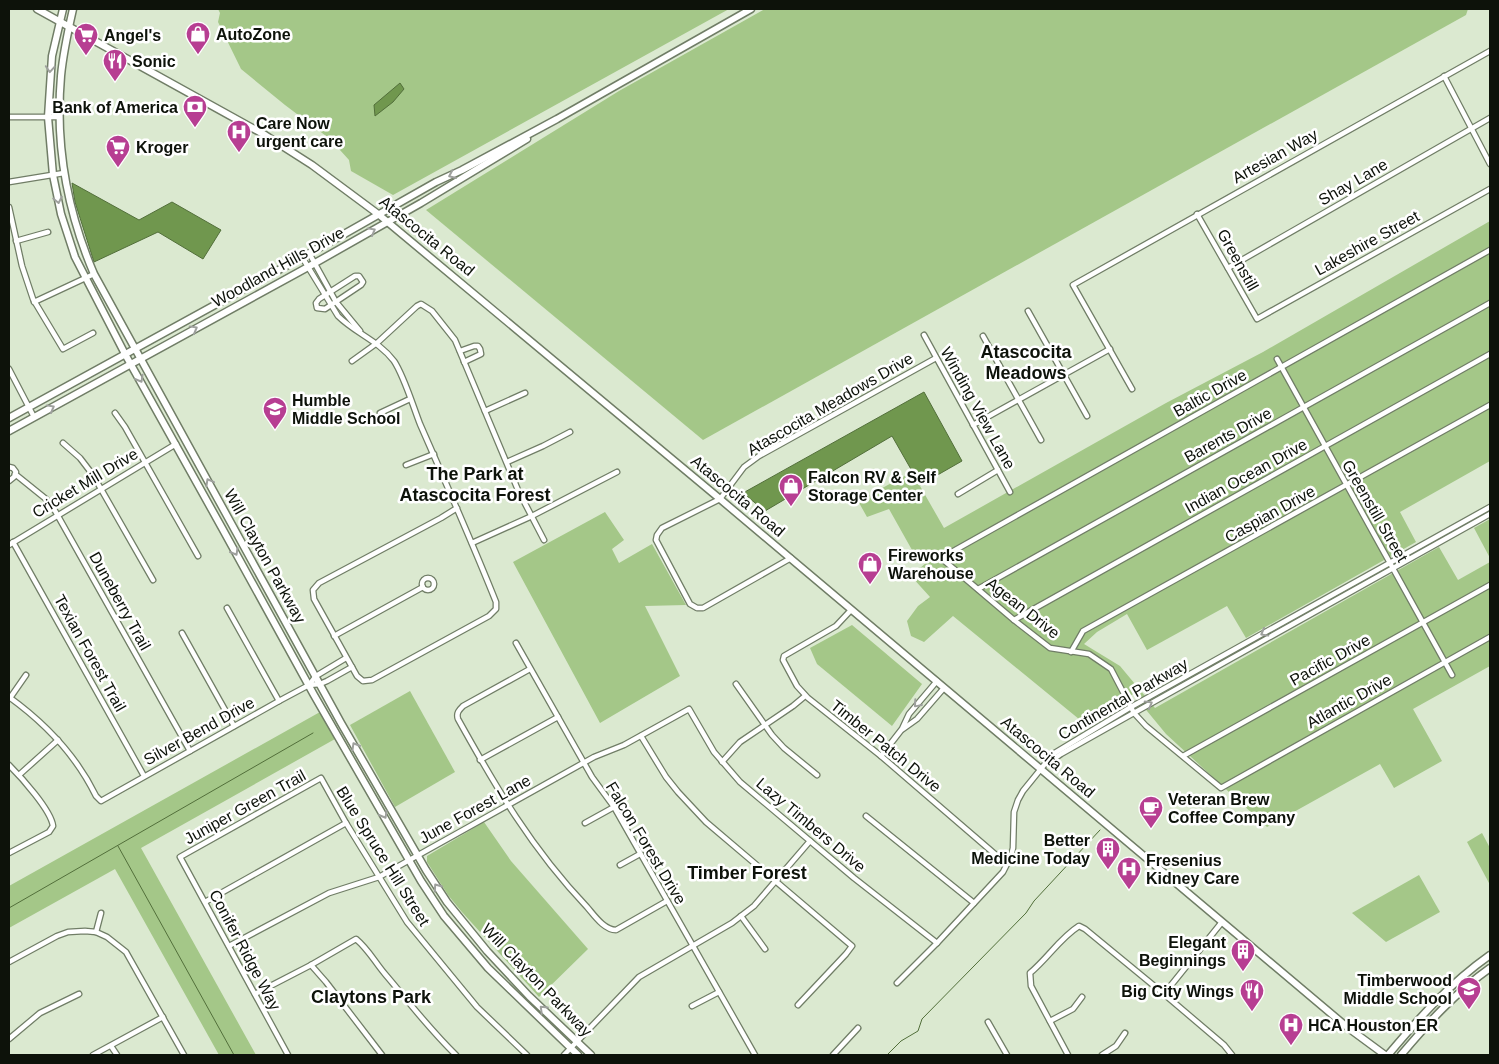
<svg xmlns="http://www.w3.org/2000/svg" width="1499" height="1064" font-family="Helvetica,sans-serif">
<rect width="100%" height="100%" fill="#dbe9d0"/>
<g fill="#a4c788">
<polygon points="218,9 729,9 393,195 351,171 349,160 330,139 285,105 241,69 218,22 220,13"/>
<polygon points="765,9 1468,9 1466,15 703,440 426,210 619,91"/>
<polygon points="1490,221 1490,461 1400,512 1416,542 1246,638 1227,606 1147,650 1127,614 1097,632 1084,644 1120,666 1155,708 1439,547 1458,580 1490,562 1490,666 1413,709 1442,761 1394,788 1380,764 1267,827 1166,734 1133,694 1085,724 953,616 924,642 911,636 907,621 918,606 930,597 911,576 927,562 921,552 912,550 889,509 867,517 858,501 912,472 944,528 1166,403 1263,352"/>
<polygon points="605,512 624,540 612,549 619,563 652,544 686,605 645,606 680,676 600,723 513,562"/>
<polygon points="1490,519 1490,558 1474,528"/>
<polygon points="852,625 922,684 892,726 817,664 810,648"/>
<polygon points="410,691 455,772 395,807 350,725"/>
<polygon points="320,712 335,739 141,848 256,1055 219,1055 115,869 9,928 9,886"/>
<polygon points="484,822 511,861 588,949 539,997 461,911 448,895 427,862 427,856"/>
<polygon points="1482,833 1490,848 1489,883 1467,842"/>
<polygon points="1419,875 1440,912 1386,942 1352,913"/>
</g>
<g fill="#70974e" stroke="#526f3a">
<polygon points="400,83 404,89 393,102 375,116 374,105"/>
<polygon points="72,183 139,220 172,202 221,230 203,259 158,232 94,262 75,202"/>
<polygon points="924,392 962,461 920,485 892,436 765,511 743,493"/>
</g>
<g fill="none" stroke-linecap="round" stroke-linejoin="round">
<g stroke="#526f3a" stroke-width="1">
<polyline points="118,846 234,1055"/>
<polyline points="9,908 313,733"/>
<polyline points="887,1055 901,1041 918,1031 922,1019 1026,913 1034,901 1100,830"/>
</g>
<defs>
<g id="street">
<polyline points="1444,76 1490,164"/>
<polyline points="9,117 59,117"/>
<polyline points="9,182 64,173"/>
<polyline points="9,207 22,266 33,299 63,349 93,333"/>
<polyline points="1197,214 1257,319 1490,189"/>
<polyline points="16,241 48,232"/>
<polyline points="1490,250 941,558 1014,620 1050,648 1089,654 1111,669 1134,713 1146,726 1221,788 1490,637"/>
<polyline points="309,253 336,302 360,331"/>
<path d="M302 257 338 316C355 333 379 341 394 361 404 376 413 406 420 424 446 483 472 542 496 602V609L489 616 372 680 363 681 357 676 314 599 313 590 319 583 441 518 457 508"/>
<polyline points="1228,268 1490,118"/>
<polygon points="355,276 359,276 363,282 361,285 325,309 317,308 316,303 319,299"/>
<polyline points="34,302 94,274"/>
<polyline points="1028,311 1087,416"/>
<polyline points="924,335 1010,492"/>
<polyline points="983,336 1041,440"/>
<polyline points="460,351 474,346 478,346 480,349 481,354 464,362"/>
<polyline points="1277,359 1452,675"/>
<polyline points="352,361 377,343 417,306 421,304 432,311 455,340 518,490 544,540"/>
<polyline points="9,369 34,417"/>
<polyline points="1132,389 1073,285 1490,51"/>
<polyline points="485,411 525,393"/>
<polyline points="115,413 125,427 198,556"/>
<polyline points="380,413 410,399"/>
<polyline points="973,425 1110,349"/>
<polyline points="63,443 80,458 93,475 153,580"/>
<polyline points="507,462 543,446 570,432"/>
<polyline points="406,465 434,454"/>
<polyline points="9,467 13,468 16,472 14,477 9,481"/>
<polyline points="15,474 46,499 54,509 190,751"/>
<polyline points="958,494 998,470"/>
<polyline points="13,542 144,776"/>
<polyline points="472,543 532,516 617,472"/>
<polyline points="9,545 176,444"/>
<polyline points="791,558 703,608 697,608 690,604 656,540 657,535 662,528 720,499 744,467 759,456 936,358"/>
<circle cx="428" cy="584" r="6"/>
<polyline points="978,589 1490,303"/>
<polyline points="227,608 279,701"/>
<polyline points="851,610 836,626 784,656 783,660 797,686 808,698 881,756 996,855 1009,861"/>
<polyline points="1014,620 1490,354"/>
<polyline points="182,633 234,726"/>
<polyline points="334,636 423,587"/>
<polyline points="516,643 592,777 614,807 755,1055"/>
<polyline points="1071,652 1083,631 1490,405"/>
<path d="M530 669 463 706C459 710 456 713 458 719 497 789 531 848 587 907 594 915 604 930 616 930L667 901"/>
<polyline points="736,684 772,735 784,748 817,775"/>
<polyline points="309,685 316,676 346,658"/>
<path d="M9 697C45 723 76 755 96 796L101 801 279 701 309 685 320 684 327 681 352 667"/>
<polyline points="10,698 26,675"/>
<polyline points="903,729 917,719 944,688"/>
<polyline points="641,736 666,777 678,792 706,822 852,946 846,954 798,1005"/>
<polyline points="881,756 902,729 909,714 937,681"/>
<polyline points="1183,756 1490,585"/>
<polyline points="480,760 558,717"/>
<polyline points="722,762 740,742 793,706 805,696"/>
<polyline points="1048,763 1061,754 1132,714 1490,514"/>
<path d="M9 765C21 777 51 810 53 826L49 832 9 853"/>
<polyline points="19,775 58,740"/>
<polyline points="866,816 974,903"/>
<polyline points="585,823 614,807"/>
<polyline points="620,865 640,854"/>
<polyline points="205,902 346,823"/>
<polyline points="741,916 765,949"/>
<polyline points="96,932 101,913"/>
<polyline points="229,946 329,893 379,877 594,757 624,745 689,709 714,752 740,782 854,878 937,943"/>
<polyline points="9,962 57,936 68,932 85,931 96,932 107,937 126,952 184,1055"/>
<polyline points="311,965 326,982 382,1055"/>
<polyline points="897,983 937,943 1003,872 1011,856 1013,848 1014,812 1018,800 1023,791 1053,754 1131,707 1490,507"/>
<path d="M255 994 311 965 356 939C369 950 374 961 385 974 408 1001 430 1030 456 1055"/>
<polyline points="1164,994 1222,922"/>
<polyline points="692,1006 719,992"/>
<polyline points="1050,1021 1073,1009 1082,997"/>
<polyline points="988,1022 1007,1055"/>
<polyline points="9,1039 40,1013 79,994"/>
<polyline points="111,1046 117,1055"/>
<polyline points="93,1055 163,1017"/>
<polyline points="288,1055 180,857 321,778 346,823 407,922 477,1007 527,1055"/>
<polyline points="564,1055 639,977 732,923 754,906 810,841"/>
<polyline points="833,1055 858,1028"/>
<path d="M1068 1055 1031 986 1030 973C1048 958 1060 938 1079 926L1085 929 1164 994 1224 1045 1232 1055"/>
<polyline points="1102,1055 1116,1046 1125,1033"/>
</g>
<g id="secondary">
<polyline points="37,9 265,135 312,165 378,214 720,499 1347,1027 1385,1055"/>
<polyline points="63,9 52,56 48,117 53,175 61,214 75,257 125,354 222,528 314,695 421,881 444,916 488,968 578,1055"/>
<path d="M73 9C68 31 63 54 61 76 55 145 67 211 94 274L341 723 426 870 447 902 487 951 529 996 591 1055"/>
<polyline points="9,418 346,233 436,182 462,170 557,119 751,9"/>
<polyline points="9,431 308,267 421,203 527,139"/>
<path d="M1388 1055C1420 1017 1449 984 1490 955"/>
<path d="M1401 1055C1428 1023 1456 992 1490 968"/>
</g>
</defs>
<use href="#street" stroke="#707d66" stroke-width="7"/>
<use href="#secondary" stroke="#707d66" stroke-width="9"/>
<use href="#street" stroke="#fff" stroke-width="4.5"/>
<use href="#secondary" stroke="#fff" stroke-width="6"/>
</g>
<defs><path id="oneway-chevron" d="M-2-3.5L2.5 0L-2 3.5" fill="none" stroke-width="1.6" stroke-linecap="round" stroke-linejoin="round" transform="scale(1.25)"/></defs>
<g stroke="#9ea09d">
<use href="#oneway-chevron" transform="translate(50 69) rotate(94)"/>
<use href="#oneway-chevron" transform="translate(452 175) rotate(156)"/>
<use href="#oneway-chevron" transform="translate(58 200) rotate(79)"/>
<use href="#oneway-chevron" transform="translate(372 231) rotate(-29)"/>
<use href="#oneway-chevron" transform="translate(194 329) rotate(-29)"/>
<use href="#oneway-chevron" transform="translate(140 379) rotate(60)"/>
<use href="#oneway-chevron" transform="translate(51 408) rotate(-29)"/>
<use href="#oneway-chevron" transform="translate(209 482) rotate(-119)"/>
<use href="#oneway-chevron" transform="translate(235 552) rotate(60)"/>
<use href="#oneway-chevron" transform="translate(1264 633) rotate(151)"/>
<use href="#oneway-chevron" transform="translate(917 704) rotate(131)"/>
<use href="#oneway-chevron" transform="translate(1149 704) rotate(-29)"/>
<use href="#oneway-chevron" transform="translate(355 746) rotate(-120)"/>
<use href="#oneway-chevron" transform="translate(384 815) rotate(60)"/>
<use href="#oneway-chevron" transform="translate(437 887) rotate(-125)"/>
<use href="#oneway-chevron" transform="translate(543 1009) rotate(-136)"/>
</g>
<defs>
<symbol id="shop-pin" viewBox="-11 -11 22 30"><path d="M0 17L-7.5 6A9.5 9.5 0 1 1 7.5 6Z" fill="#b73e92" stroke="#fff"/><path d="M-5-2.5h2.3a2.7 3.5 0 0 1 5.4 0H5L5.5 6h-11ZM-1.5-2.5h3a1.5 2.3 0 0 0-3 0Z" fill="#fff"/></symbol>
<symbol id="supermarket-pin" viewBox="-11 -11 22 30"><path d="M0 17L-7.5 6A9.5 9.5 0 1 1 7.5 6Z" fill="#b73e92" stroke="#fff"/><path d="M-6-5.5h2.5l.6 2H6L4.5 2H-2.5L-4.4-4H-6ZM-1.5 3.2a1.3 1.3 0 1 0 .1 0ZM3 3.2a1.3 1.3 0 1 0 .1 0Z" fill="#fff"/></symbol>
<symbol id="restaurant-pin" viewBox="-11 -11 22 30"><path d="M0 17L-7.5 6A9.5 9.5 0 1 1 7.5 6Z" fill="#b73e92" stroke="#fff"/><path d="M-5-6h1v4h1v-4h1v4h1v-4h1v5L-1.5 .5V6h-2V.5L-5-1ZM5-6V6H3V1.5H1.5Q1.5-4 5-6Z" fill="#fff"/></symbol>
<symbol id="bank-pin" viewBox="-11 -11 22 30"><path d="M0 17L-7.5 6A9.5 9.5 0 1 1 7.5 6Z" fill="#b73e92" stroke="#fff"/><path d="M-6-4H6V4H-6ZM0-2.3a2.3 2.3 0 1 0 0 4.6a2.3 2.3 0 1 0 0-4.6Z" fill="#fff"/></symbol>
<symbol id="hospital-pin" viewBox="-11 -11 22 30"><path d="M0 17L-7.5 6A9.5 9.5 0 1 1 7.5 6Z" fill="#b73e92" stroke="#fff"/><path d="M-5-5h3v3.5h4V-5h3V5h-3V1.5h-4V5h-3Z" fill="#fff"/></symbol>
<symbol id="school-pin" viewBox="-11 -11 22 30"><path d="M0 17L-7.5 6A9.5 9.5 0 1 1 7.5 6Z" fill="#b73e92" stroke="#fff"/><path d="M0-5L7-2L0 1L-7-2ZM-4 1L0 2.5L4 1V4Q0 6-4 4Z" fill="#fff"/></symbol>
<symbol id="cafe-pin" viewBox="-11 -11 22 30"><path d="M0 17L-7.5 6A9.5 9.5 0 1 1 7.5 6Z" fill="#b73e92" stroke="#fff"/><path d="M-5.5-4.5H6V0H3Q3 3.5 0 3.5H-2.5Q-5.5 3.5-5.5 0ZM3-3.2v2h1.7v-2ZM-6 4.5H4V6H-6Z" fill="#fff"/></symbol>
<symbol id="building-pin" viewBox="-11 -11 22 30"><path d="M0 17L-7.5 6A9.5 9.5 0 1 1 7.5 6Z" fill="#b73e92" stroke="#fff"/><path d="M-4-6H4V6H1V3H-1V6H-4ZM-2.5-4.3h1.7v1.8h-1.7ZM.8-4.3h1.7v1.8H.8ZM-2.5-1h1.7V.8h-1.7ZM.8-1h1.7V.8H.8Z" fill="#fff"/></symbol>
</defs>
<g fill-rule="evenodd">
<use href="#shop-pin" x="184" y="20" width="28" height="38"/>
<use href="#supermarket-pin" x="72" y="21" width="28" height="38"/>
<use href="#restaurant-pin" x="101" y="47" width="28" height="38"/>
<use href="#bank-pin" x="181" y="93" width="28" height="38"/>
<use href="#hospital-pin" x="225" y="118" width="28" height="38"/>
<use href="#supermarket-pin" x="104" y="133" width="28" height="38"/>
<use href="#school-pin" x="261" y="395" width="28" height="38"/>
<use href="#shop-pin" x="777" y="472" width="28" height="38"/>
<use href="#shop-pin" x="856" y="550" width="28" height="38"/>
<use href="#cafe-pin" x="1137" y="794" width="28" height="38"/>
<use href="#building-pin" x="1094" y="835" width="28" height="38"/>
<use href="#hospital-pin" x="1115" y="855" width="28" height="38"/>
<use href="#building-pin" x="1229" y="937" width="28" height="38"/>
<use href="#school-pin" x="1455" y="975" width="28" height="38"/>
<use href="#restaurant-pin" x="1238" y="977" width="28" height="38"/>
<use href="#hospital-pin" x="1277" y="1011" width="28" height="38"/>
</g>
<g text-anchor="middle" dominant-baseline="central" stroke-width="5" stroke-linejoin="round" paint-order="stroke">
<g font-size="16" font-weight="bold" fill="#0d120a" stroke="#fff" text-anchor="start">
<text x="216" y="34">AutoZone</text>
<text x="104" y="35">Angel's</text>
<text x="132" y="61">Sonic</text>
<text x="178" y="107" text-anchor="end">Bank of America</text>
<text x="256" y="123">Care Now<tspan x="256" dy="18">urgent care</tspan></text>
<text x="136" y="147">Kroger</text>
<text x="292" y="400">Humble<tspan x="292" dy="18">Middle School</tspan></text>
<text x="808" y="477">Falcon RV &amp; Self<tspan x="808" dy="18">Storage Center</tspan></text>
<text x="888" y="555">Fireworks<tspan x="888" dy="18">Warehouse</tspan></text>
<text x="1168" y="799">Veteran Brew<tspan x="1168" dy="18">Coffee Company</tspan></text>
<text x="1090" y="840" text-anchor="end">Better<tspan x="1090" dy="18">Medicine Today</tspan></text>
<text x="1146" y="860">Fresenius<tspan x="1146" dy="18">Kidney Care</tspan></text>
<text x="1226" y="942" text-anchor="end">Elegant<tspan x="1226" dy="18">Beginnings</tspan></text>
<text x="1452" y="980" text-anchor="end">Timberwood<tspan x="1452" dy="18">Middle School</tspan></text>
<text x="1234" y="991" text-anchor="end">Big City Wings</text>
<text x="1308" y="1025">HCA Houston ER</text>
</g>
<g font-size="16" fill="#0d120a" stroke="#fff">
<text transform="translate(1275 156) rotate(-29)">Artesian Way</text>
<text transform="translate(1353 182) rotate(-30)">Shay Lane</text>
<text transform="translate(427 236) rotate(39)">Atascocita Road</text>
<text transform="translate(1367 243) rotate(-29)">Lakeshire Street</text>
<text transform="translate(1238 260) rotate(61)">Greenstill</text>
<text transform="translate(278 267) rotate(-29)">Woodland Hills Drive</text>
<text transform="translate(1210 393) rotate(-29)">Baltic Drive</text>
<text transform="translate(830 404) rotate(-30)">Atascocita Meadows Drive</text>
<text transform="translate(978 408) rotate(61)">Winding View Lane</text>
<text transform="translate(1228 435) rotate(-29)">Barents Drive</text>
<text transform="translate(1246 476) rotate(-29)">Indian Ocean Drive</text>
<text transform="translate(85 483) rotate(-31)">Cricket Mill Drive</text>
<text transform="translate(738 496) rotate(40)">Atascocita Road</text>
<text transform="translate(1375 511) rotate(60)">Greenstill Street</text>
<text transform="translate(1270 514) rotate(-29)">Caspian Drive</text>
<text transform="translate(265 556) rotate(61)">Will Clayton Parkway</text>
<text transform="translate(120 601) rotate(61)">Duneberry Trail</text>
<text transform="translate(1023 608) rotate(38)">Agean Drive</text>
<text transform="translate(90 653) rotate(61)">Texian Forest Trail</text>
<text transform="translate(1330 660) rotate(-29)">Pacific Drive</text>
<text transform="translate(1123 699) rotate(-30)">Continental Parkway</text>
<text transform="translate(1349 701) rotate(-29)">Atlantic Drive</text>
<text transform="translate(199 731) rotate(-29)">Silver Bend Drive</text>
<text transform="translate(886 746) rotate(39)">Timber Patch Drive</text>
<text transform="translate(1048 757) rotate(40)">Atascocita Road</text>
<text transform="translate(245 807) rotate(-29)">Juniper Green Trail</text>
<text transform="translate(475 809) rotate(-29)">June Forest Lane</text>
<text transform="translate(811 825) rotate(40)">Lazy Timbers Drive</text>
<text transform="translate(646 843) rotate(59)">Falcon Forest Drive</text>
<text transform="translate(383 856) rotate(58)">Blue Spruce Hill Street</text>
<text transform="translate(245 950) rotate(62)">Conifer Ridge Way</text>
<text transform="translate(537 980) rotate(46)">Will Clayton Parkway</text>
</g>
<g font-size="18" font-weight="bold" fill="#0d120a" stroke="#fff">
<text x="1026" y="352">Atascocita<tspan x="1026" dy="21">Meadows</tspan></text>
<text x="475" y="474">The Park at<tspan x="475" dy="21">Atascocita Forest</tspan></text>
<text x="747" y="873">Timber Forest</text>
<text x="371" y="997">Claytons Park</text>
</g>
</g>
<rect width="1499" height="1064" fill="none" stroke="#0d120a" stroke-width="20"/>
</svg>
